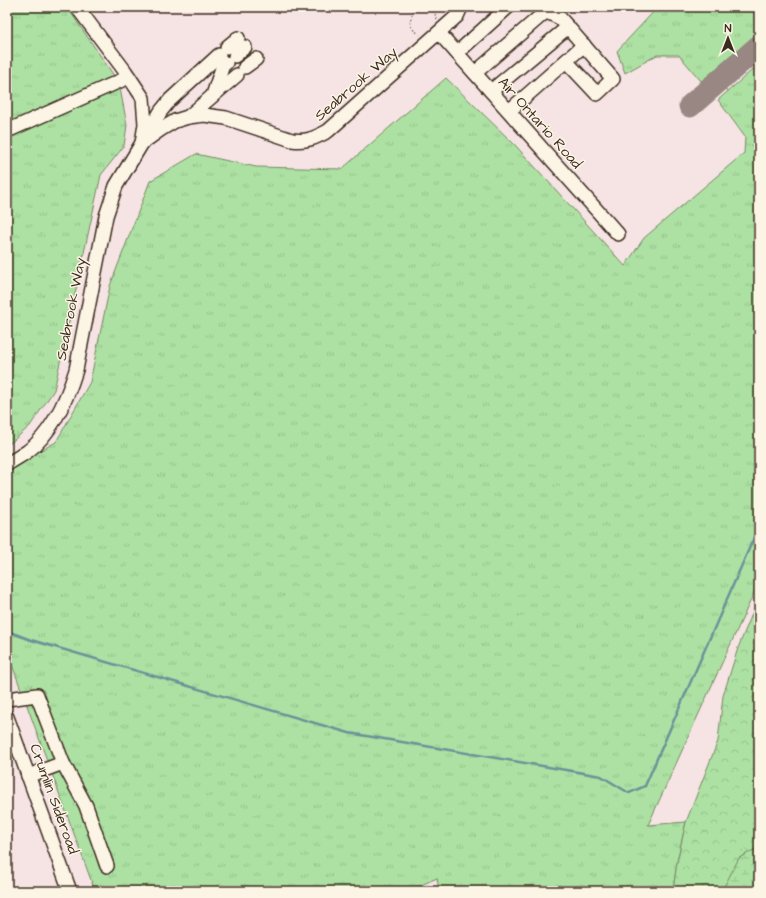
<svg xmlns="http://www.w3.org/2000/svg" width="766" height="898" font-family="'Architects Daughter',sans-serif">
<defs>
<pattern id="grass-tufts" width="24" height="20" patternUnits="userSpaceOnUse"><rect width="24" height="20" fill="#ade1a3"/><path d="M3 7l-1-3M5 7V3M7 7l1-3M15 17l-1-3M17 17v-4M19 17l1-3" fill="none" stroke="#96c18c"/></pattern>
<pattern id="forest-crowns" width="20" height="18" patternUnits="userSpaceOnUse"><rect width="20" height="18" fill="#ade1a3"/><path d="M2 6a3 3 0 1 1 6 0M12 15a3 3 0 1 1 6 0" fill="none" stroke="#96c18c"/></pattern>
<pattern id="wetland-marsh" width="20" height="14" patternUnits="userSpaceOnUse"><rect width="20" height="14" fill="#ade1a3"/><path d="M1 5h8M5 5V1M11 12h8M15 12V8" fill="none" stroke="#96c18c"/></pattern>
</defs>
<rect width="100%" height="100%" fill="#f6e4e5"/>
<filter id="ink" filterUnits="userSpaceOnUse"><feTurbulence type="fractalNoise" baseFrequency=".025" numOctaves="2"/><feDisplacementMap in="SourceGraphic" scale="8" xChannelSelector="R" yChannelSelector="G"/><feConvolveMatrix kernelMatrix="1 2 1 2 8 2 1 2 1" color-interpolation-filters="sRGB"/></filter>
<g filter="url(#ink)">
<g fill="url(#grass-tufts)" stroke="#748660">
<polygon points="7,7 67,7 119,83 127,125 124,146 101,175 54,390 30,426 7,446"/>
<polygon points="658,7 750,7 757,16 754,41 701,81 679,55 657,55 625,73 617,51"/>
<polygon points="759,64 759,582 648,825 686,822 677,862 673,891 439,891 437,878 412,889 411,891 95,891 7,651 7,469 56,442 90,382 110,286 150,181 196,154 256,167 342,169 446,78 515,145 625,266 644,238 744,153 745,137 718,100"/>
</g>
<polygon fill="url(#forest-crowns)" stroke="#748660" points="759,597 759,891 673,891 677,862 686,822 718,741 723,696 738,648"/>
<polygon fill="url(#wetland-marsh)" stroke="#748660" points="759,847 759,891 724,891 724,887 739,858"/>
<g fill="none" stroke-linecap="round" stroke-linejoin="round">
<polyline stroke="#6b9298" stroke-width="2.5" points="7,631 31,640 349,733 601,776 629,793 645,786 759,526"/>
<polyline stroke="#988782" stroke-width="23" points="690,106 759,46"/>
<defs>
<g id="minor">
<polyline points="77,7 125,71 143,98 145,124 142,143"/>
<polyline points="439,33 618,234"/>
<polyline points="227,47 238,38"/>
<polyline points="457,53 508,7"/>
<polyline points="235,56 245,47"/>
<polyline points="245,67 256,59"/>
<polyline points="475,73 544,13 549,13 560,18 613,79 597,94 566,61"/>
<polyline points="491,91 568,27"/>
<polyline points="213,95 223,65 226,63"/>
<polyline points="509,111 584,45"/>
<polyline points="188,117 237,75"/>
<polyline points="7,131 129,77"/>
<polyline points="146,136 161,111 170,100 219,55"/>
<path d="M7 464C14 460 21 456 28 451 53 432 67 399 76 370L106 216 116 186 142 143 160 130 175 121 188 117 204 115 226 118 292 140C307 142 315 138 328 131L457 16 461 7"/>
<polyline points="7,699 37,695 63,763 86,806 107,866"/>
<polyline points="7,717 70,891"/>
<polyline points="28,776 63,763"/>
</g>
</defs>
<use href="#minor" stroke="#3b2a1e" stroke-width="16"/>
<g stroke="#3b2a1e" stroke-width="1.5" stroke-dasharray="1 3" stroke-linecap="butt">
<path d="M415 7C411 18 405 27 420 34"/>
<polyline points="427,7 432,9"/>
<polyline points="432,7 437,19"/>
<polyline points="415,9 419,7"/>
</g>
<use href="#minor" stroke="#fcf5e5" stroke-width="13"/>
</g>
</g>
<g text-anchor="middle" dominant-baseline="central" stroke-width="3" stroke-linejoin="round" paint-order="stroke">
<g font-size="15" fill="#3b2a1e" stroke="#fcf5e5">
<text transform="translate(356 84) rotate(-41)">Seabrook Way</text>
<text transform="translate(540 123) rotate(48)">Air Ontario Road</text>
<text transform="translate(71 309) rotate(-79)">Seabrook Way</text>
<text transform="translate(54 799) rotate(70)">Crumlin Sideroad</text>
</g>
</g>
<rect width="766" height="898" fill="none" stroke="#fcf5e5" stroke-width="24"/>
<rect x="12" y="12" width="742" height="874" fill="none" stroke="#3b2a1e" stroke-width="1.5" filter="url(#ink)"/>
<g transform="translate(728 38)" stroke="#fcf5e5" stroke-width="3" paint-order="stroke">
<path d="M0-3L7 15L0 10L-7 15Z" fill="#3b2a1e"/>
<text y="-6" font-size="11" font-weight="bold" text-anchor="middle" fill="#3b2a1e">N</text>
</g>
</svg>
